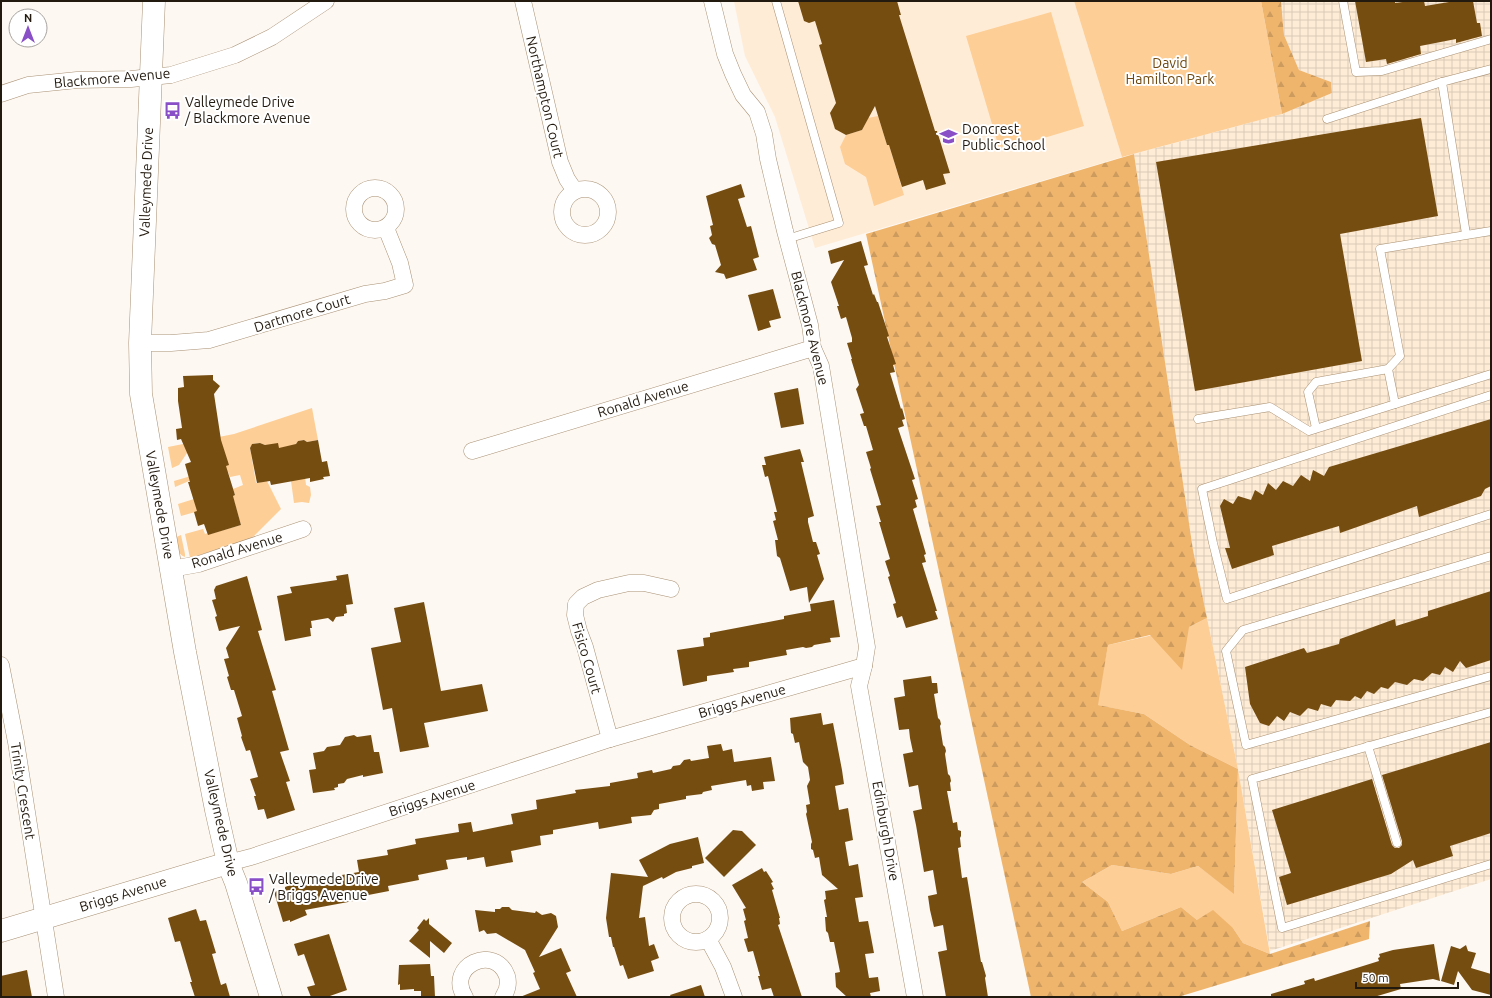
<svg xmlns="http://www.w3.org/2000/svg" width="1492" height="998" font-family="Ubuntu,sans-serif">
<defs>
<pattern id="industrial-grid" width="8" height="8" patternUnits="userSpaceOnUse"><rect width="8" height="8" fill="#ffecd6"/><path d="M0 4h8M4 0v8" fill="none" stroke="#dacab6"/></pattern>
<pattern id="forest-firs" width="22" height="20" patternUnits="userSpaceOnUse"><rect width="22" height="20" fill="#efb56d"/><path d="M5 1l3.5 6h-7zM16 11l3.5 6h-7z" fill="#cd9b5d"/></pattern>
</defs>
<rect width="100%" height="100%" fill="#fdf8f2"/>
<polygon fill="#ffecd6" points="734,1 1074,1 1122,157 815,248 775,117 745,56"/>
<polygon fill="url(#industrial-grid)" points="1281,1 1491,1 1491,879 1270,951 1238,769 1193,550 1134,154 1282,114 1332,93 1331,82 1299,70 1284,35"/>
<g fill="#fdce96">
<polygon points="1074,1 1261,1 1282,114 1122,157"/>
<polygon points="1051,12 1084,126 1000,151 966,36"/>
<polygon points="878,116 887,145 889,145 904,195 874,206 866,177 845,164 840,147 846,135 862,130 868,118"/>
<polygon points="312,408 318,440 307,442 304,440 298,441 296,444 305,477 306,485 310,487 311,495 309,503 302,502 294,503 291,481 265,445 260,443 252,444 250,448 256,483 267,481 281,509 254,536 247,540 190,558 185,534 203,529 205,534 208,533 210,534 241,525 234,501 181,516 178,504 194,499 204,505 235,495 233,489 243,485 240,475 230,477 228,472 190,482 189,481 175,487 174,481 228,465 187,453 179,465 172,468 168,447 234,434"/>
<path d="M181 535 185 554V557C177 554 176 546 174 538Z"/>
<polygon points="1207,618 1238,769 1270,954 1243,943 1233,928 1197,920 1181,907 1122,931 1108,902 1082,882 1112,865 1171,874 1198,866 1234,893 1238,769 1190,745 1144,714 1097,705 1108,645 1189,627"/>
</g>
<g fill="url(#forest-firs)">
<polygon points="1261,1 1281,1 1284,35 1299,70 1331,82 1332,93 1282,114"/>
<polygon points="1134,154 1193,550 1207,618 1189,627 1182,670 1150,635 1108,645 1098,705 1144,714 1190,745 1238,769 1234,894 1198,866 1171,874 1112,865 1082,882 1108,902 1122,931 1181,907 1197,920 1213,910 1233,928 1243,943 1270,954 1370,921 1369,939 1178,997 1031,997 866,234"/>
</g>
<g fill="#764d11">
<polygon points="798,1 897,1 901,15 899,15 935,131 937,131 950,173 943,174 946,184 926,190 923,180 902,187 889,145 887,145 875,106 862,130 846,135 835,129 830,113 836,103 819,45 822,44 815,21 809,23 804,21"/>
<polygon points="1355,1 1395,1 1395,3 1410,1 1424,1 1425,6 1455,1 1473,1 1477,23 1480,23 1482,36 1456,43 1456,39 1420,46 1421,54 1387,64 1386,59 1366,62"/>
<polygon points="1421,118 1438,216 1340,234 1362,361 1195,391 1156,162"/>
<polygon points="741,184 745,197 738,199 747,227 751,226 759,257 753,259 757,270 726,279 724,274 715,272 721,265 715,245 712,244 709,238 712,235 710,226 713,225 706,196"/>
<polygon points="861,241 868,265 864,266 873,295 874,294 877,302 878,302 889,336 887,337 896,364 893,365 895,372 890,373 901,409 902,408 905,419 902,420 904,426 898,428 915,479 912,480 918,499 915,500 917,507 913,509 926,554 924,555 926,562 922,563 937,611 935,611 938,619 906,628 902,616 897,618 893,604 896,603 888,577 890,576 885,561 890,559 879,522 881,522 876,506 881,505 870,469 871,468 866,452 873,450 866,426 864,426 860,414 864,413 856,389 859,385 851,359 852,359 847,343 852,342 852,338 846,317 841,319 837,306 839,306 831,282 844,260 831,264 828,251"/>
<polygon points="773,289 781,318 769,321 771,327 758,331 748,295"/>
<polygon points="213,375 213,380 220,386 214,394 221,440 229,465 226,466 235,495 233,496 241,525 208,535 204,524 198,526 194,512 197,511 188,482 190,482 185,464 191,462 181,439 177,440 176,429 182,428 178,401 178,388 184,387 183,376"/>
<polygon points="798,388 804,424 781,428 774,393"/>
<polygon points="1491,419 1491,486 1485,489 1481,496 1419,517 1417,506 1340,533 1339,526 1272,546 1274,555 1232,569 1225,548 1230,548 1220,506 1224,499 1233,504 1238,496 1251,500 1255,490 1263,495 1268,483 1276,490 1283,481 1293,486 1301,475 1310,481 1313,470 1324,476 1329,467"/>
<polygon points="304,440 307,442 318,440 322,462 327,461 330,476 323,477 324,479 310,482 310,478 271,485 270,481 257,483 250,448 252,444 260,443 265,445 278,443 279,448 296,444 298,441"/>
<polygon points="800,449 804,462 801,462 814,516 808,518 808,522 813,542 816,542 820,554 817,555 824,579 809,603 807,587 790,591 780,558 777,556 775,540 778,540 773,521 776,520 774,512 777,512 768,476 765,477 762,465 766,465 764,457"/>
<polygon points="348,574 353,604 346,605 347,613 344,614 344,616 336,617 333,622 328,618 311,621 312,628 310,628 311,636 285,641 277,596 292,593 290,587 337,580 336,576"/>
<polygon points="247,576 262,630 258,631 276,690 272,691 289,750 280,752 290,781 286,782 295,810 267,819 264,809 258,810 254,796 256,796 250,779 258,777 250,750 246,751 241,737 242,736 237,718 242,716 234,690 231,690 227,677 229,676 224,659 229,658 226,648 240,626 219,631 215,617 217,616 212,600 216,599 214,590 216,586"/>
<polygon points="1491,591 1491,660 1466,668 1460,661 1453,672 1445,667 1440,675 1432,673 1423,681 1414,679 1407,685 1395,682 1388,689 1381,687 1374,694 1367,691 1361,699 1355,696 1350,701 1336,700 1331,707 1321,704 1318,711 1308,708 1300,716 1290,712 1284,721 1277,716 1269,726 1260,723 1250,704 1245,667 1304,648 1307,653 1339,644 1340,639 1395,619 1396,626 1428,616 1428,611"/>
<polygon points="834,600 840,637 830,638 831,642 814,645 812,647 806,648 803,647 786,650 787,655 749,662 749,667 733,669 734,672 707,676 707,681 683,686 677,650 704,646 703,638 710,637 710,633 784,619 784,616 811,611 810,604"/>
<polygon points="424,602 441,691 482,684 488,711 424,723 429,747 400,752 392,708 383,710 371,648 401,642 394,608"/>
<polygon points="931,676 932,683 937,683 938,693 934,694 938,718 940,720 941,724 940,726 943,745 945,747 946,751 945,754 948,774 950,776 951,781 950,783 951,791 947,791 953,823 957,822 958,830 961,831 961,836 960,838 961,847 958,848 962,878 967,877 968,883 981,962 982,962 986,976 985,978 988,997 946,997 938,952 947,950 943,925 934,927 930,910 928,896 937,894 933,870 924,872 916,825 913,811 922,809 918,785 909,787 903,754 913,752 910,738 909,729 899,730 894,698 905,696 903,680"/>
<polygon points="821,713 823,725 833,723 842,770 844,784 835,786 839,810 848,808 853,840 845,842 849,866 858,864 863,897 855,898 859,922 868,921 874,953 865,954 869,978 878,977 880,991 870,993 871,997 847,997 836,987 835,973 840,972 834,942 830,942 828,933 826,931 825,917 827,917 824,900 826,899 825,891 838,889 822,875 819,857 815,858 813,850 811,849 811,844 812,842 806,814 807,812 806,805 810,804 807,786 810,780 808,767 803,762 799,742 795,743 793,734 791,733 790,718"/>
<polygon points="354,735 357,737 371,735 374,752 379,752 383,773 363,777 363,775 347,779 344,783 338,784 338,787 334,788 335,790 313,793 309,770 316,769 313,753 324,751 327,747 340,745 345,737"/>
<polygon points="1491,742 1491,833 1450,846 1453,856 1416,868 1413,860 1391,874 1287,905 1279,877 1291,873 1272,810 1372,779 1392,845 1395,848 1399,848 1402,845 1402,841 1382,775"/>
<polygon points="721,744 723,751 732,749 734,762 771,757 775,781 763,782 764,789 752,791 751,785 747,786 746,780 711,786 712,790 703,792 702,794 686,796 686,799 659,804 659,809 654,810 651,815 631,817 632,823 599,829 598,822 553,830 553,834 540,836 541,845 511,851 513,862 486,867 484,857 467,860 467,857 446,860 448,869 418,875 419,880 388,886 389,891 358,897 359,900 305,910 307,915 290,922 290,920 283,922 274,892 285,889 285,887 299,882 299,886 337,879 336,876 359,872 357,860 388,855 387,850 416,844 415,839 459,832 458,824 471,822 473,832 513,824 511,814 537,809 536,800 576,793 575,790 610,786 610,783 638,778 637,773 652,770 653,773 671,769 673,766 680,765 684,760 690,759 691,761 709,758 707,746"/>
<polygon points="733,830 742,831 756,845 724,877 705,858"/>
<polygon points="698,837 704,863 692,866 692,868 676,872 663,879 662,877 643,886 639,918 645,917 649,946 654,944 659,958 651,961 654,971 628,979 623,965 620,966 614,947 613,947 611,937 609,937 606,918 611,873 648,877 639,860 670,844"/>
<polygon points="762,868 764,872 766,871 773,882 771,883 774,889 772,890 780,918 779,918 780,924 778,925 802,997 774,997 771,988 762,990 758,976 760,976 753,951 748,952 744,939 748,938 744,921 746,920 743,909 746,908 732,885"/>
<polygon points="502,907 509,907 512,910 535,913 536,911 542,915 551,913 556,916 558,927 539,957 561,948 571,971 566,973 577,997 520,997 540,989 533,973 535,972 525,950 496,933 487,934 484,930 479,932 475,910 495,912 495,909 500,909"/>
<polygon points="196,909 200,921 206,920 216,953 212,954 221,985 226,983 230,997 195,997 190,982 192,982 180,941 175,942 168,918"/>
<polygon points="429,918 429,924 452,943 444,953 430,941 430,958 409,941 419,930 417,928 424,919 426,921"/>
<polygon points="329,934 347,990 327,997 311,997 307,987 315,985 304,954 298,956 294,944"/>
<polygon points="1434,944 1440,981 1433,979 1400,984 1401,989 1374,997 1271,997 1271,994 1305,984 1304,981 1314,978 1315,981 1379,961 1378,958 1380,957 1379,954 1393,950"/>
<polygon points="1466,945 1468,951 1476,953 1471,968 1491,974 1491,995 1472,990 1458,971 1454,985 1441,981 1451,946 1460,949"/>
<polygon points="430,964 431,976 434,976 435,997 421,997 421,991 414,991 414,989 400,990 400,984 398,985 399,965"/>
<polygon points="27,970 32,997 1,997 1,976"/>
<polygon points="701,985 705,997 671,997 670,995"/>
</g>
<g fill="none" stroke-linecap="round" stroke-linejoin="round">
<defs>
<g id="lane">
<polyline points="776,1 839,223 787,239"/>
<polyline points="1343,1 1356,72 1382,71 1491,39"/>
<polyline points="1442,82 1466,234"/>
<polyline points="1327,119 1442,82 1491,69"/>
<polyline points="1388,369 1400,356 1380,249 1491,231"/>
<polyline points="1491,395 1202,489 1213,543 1227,599 1491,514"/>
<polyline points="1198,419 1270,407 1309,431 1491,374"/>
<polyline points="1316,428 1308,392 1316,382 1388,369 1395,404"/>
<polyline points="1491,556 1243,630 1226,651 1246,745 1491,676"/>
<polyline points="1491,712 1252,779 1282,928 1491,864"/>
<polyline points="1368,746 1397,843"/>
</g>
<g id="street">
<polyline points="523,1 560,162 567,179 575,191"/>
<polyline points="712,1 725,54 733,74 743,95 757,112 764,134 768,159 785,231 810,325 813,348 821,366 867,647 864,666 859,686 915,997"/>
<polyline points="1,94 28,85 77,80 131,79 171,75 235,55 272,37 326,1"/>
<circle cx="375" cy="209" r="21"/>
<circle cx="585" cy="212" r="23"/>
<polyline points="140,343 171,343 209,340 365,294 385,291 405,285 400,263 386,228"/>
<polyline points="472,451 813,348"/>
<polyline points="171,569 199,564 303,529"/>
<polyline points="1,665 16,742 56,997"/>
<polyline points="610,739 585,647 579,631 575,615 576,604 583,597 598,590 629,583 644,583 671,589"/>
<polyline points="228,863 251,857 610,739 864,666"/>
<circle cx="696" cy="918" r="24"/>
<polyline points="708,939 723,967 734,997"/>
<path d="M465 997C445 966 495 943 507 976 509 983 507 991 503 997"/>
</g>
<g id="secondary">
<polyline points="154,1 140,343 141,394 185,652 216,810 228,863 236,883 271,997"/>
<polyline points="1,931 228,863"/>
</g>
</defs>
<use href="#lane" stroke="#a99174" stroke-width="9"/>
<use href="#street" stroke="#a99174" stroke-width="17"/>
<use href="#secondary" stroke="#a99174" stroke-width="23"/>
<use href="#lane" stroke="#fff" stroke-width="8"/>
<use href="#street" stroke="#fff" stroke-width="16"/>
<use href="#secondary" stroke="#fff" stroke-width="22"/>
</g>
<defs>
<symbol id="bus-bare" viewBox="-9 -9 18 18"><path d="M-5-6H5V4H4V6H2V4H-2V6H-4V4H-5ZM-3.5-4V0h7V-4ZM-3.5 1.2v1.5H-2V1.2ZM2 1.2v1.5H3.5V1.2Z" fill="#894fc6" stroke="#fff" stroke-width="2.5" paint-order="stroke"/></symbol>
<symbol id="school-bare" viewBox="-9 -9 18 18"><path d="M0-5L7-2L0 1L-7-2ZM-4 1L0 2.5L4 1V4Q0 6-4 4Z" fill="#894fc6" stroke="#fff" stroke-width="2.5" paint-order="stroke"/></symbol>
</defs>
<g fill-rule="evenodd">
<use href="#bus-bare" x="160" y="98" width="25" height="25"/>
<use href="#school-bare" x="936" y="124" width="25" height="25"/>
<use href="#bus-bare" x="244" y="874" width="25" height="25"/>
</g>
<g text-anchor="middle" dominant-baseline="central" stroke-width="4" stroke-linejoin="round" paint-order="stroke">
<g font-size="14" fill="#6e480f" stroke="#fff">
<text x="1170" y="63">David<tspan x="1170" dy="16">Hamilton Park</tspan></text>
</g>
<g font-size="14" fill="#231a0f" stroke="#fff">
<text transform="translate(112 78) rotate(-5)">Blackmore Avenue</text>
<text transform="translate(545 97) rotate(77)">Northampton Court</text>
<text transform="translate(146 182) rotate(-88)">Valleymede Drive</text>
<text transform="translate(302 313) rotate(-17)">Dartmore Court</text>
<text transform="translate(810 328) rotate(76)">Blackmore Avenue</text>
<text transform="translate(643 399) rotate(-17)">Ronald Avenue</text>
<text transform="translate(160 505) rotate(80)">Valleymede Drive</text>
<text transform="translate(237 550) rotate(-17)">Ronald Avenue</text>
<text transform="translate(587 658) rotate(74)">Fisico Court</text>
<text transform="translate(742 701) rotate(-16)">Briggs Avenue</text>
<text transform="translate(23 791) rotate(81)">Trinity Crescent</text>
<text transform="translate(432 798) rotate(-18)">Briggs Avenue</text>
<text transform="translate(221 823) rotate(77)">Valleymede Drive</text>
<text transform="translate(886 831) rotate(80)">Edinburgh Drive</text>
<text transform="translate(123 894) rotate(-17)">Briggs Avenue</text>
</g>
<g font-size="14" fill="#231a0f" stroke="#fff" text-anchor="start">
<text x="185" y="102">Valleymede Drive<tspan x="185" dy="16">/ Blackmore Avenue</tspan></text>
<text x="962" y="129">Doncrest<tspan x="962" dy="16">Public School</tspan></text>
<text x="269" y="879">Valleymede Drive<tspan x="269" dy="16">/ Briggs Avenue</tspan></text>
</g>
</g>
<rect width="1492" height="998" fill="none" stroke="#231a0f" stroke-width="4"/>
<g transform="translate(28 28)"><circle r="19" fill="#ffffff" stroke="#a7a39f"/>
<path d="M0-3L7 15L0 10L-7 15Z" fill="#894fc6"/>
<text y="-6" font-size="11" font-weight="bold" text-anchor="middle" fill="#231a0f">N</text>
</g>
<path d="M1356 982v6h102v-6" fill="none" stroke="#231a0f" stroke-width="2"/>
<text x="1362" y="982" font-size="12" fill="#231a0f" stroke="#ffffff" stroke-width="3" paint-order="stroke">50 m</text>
</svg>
